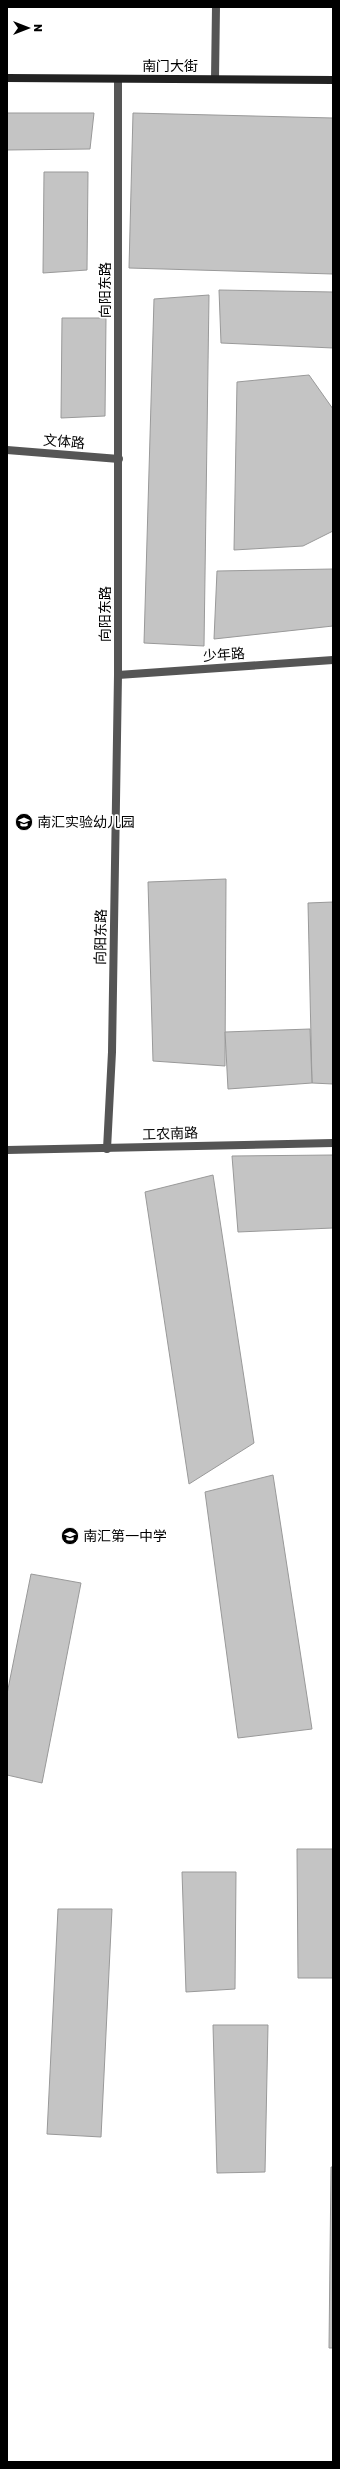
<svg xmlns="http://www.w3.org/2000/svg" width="340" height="2469" font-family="Rubik,'Noto Sans SC',sans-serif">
<rect width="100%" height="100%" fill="#fff"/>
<g fill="#c4c4c4" stroke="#999">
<polygon points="7,113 94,113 90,149 7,150"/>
<polygon points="133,113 333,118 333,274 129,268"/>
<polygon points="44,172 88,172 87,270 43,273"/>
<polygon points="219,290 333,292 333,348 221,343"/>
<polygon points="209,295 204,646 144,643 154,299"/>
<polygon points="62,318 106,318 105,416 61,418"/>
<polygon points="309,375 333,409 333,531 303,546 234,550 237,382"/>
<polygon points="333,569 333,626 214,639 217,571"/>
<polygon points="226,879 225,1066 153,1061 148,882"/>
<polygon points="333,902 333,1084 312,1083 308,903"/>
<polygon points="310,1029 312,1083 228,1089 225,1032"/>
<polygon points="333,1155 333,1228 238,1232 232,1156"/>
<polygon points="213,1175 254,1443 189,1484 145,1192"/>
<polygon points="273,1475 312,1729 238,1738 205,1492"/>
<polygon points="31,1574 81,1583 42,1783 7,1775 7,1694"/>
<polygon points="297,1849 333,1849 333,1978 298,1978"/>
<polygon points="182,1872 236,1872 235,1989 186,1992"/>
<polygon points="58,1909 112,1909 101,2137 47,2134"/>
<polygon points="213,2025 268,2025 265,2172 217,2173"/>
<polygon points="331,2167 333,2167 333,2348 329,2348"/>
</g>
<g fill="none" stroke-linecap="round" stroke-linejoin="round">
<g stroke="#555" stroke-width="8">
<polyline points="215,79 216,7"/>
<polyline points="7,450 119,459"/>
<polyline points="118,675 333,660"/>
<polyline points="107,1149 112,1052 118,675 118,79"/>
<polyline points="7,1150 333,1143"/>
</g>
<polyline stroke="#222" stroke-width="8" points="7,78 333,80"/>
</g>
<defs>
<symbol id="school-disc" viewBox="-11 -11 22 22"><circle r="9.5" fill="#000" stroke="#fff"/><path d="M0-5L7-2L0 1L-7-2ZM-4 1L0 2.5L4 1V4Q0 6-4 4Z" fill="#fff"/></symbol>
</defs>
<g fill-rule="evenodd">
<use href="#school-disc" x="14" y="812" width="20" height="20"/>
<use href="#school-disc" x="60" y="1526" width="20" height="20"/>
</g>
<g text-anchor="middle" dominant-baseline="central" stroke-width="3.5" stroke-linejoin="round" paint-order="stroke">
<g font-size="14" fill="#000" stroke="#fff">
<text x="170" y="66">南门大街</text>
<text transform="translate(105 290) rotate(-90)">向阳东路</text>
<text transform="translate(64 442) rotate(5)">文体路</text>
<text transform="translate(105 614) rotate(-90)">向阳东路</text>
<text transform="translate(224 655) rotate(-4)">少年路</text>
<text transform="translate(101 937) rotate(-89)">向阳东路</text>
<text transform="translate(170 1134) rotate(-2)">工农南路</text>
</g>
<g font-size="14" fill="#000" stroke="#fff" text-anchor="start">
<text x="37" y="822">南汇实验幼儿园</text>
<text x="83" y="1536">南汇第一中学</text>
</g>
</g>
<rect width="340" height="2469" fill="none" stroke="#000000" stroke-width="16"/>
<g transform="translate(28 28) rotate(90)" stroke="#ffffff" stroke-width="3" paint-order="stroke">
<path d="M0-3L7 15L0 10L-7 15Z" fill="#000000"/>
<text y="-6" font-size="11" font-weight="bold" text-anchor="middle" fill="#000000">N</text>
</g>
</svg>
